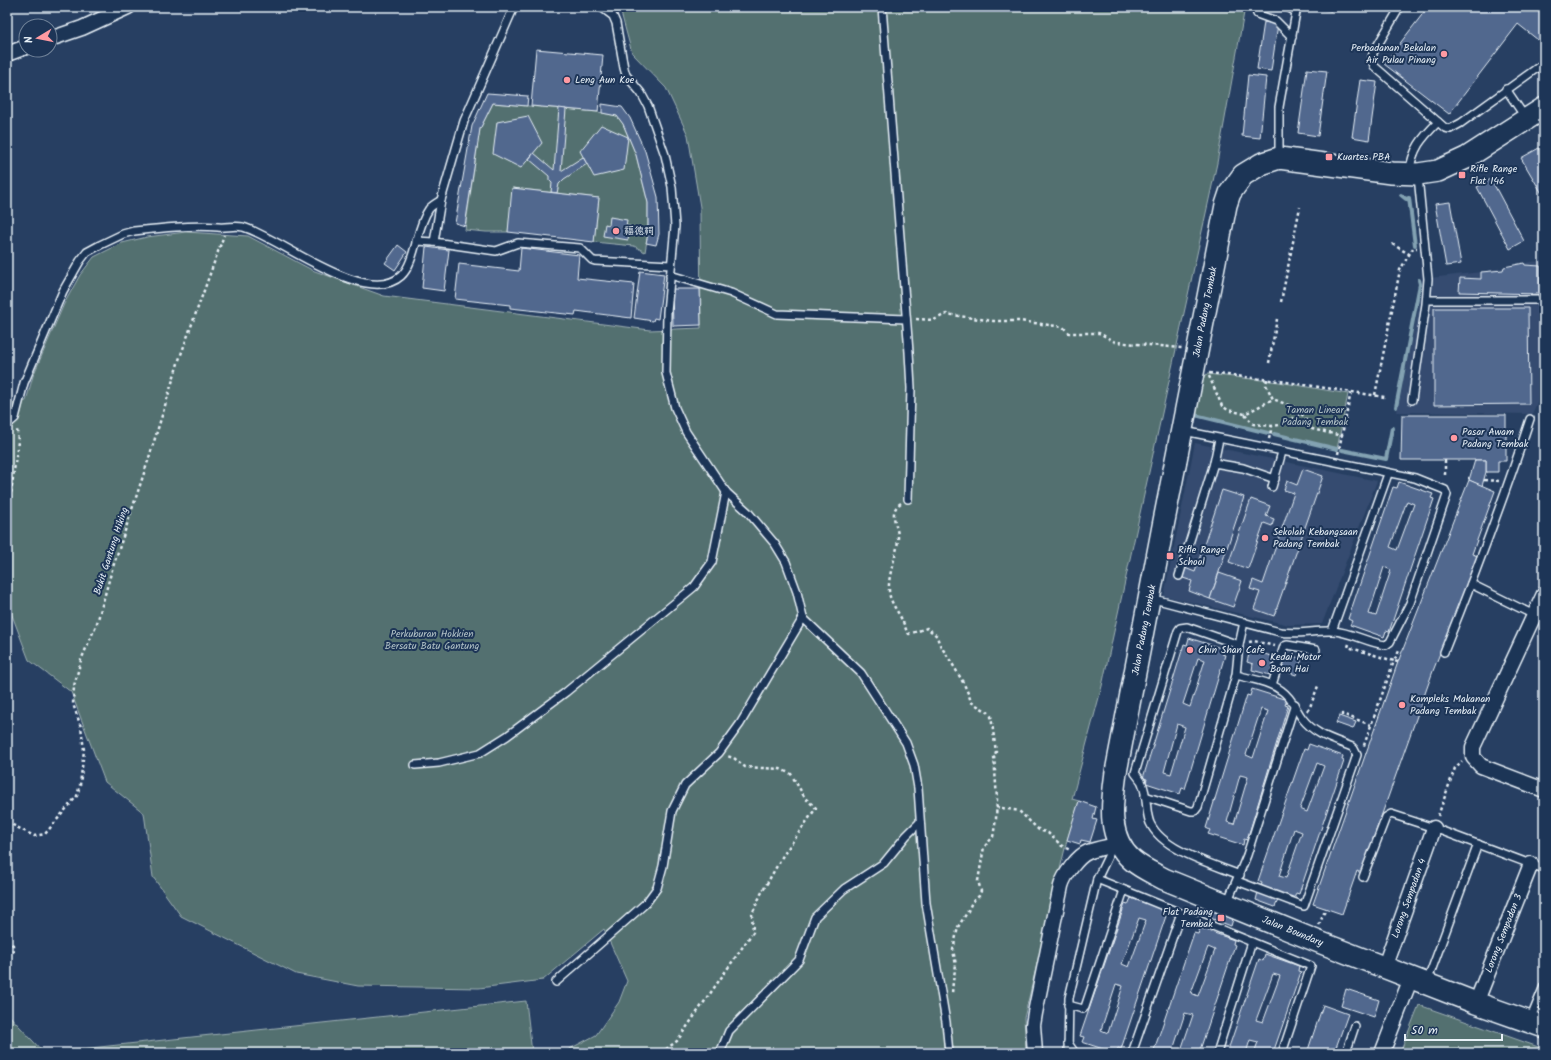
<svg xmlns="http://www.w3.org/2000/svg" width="1551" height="1060" font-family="Kalam,'LXGW WenKai TC',sans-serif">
<rect width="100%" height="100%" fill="#273f62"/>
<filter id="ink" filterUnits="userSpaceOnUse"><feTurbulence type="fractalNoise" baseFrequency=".025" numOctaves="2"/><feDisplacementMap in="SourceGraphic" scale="8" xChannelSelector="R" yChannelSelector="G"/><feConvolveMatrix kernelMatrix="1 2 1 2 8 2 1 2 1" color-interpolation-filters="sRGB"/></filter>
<g filter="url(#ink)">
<g fill="#344b6f">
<polygon points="1544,261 1544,387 1532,414 1397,412 1423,286 1422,279 1481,272 1530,262"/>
<polygon points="1195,443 1377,481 1322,624 1289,625 1164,596"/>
</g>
<g fill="#53706f" stroke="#9eb0b4">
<polygon points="617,7 1245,7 1217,163 1102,686 1072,799 1079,801 1067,840 1024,1018 1026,1053 562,1053 596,1035 619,1002 627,981 604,929 543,980 479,988 358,986 296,974 181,916 153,877 144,813 105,782 71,692 29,660 7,602 7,404 26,401 33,376 64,304 80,275 94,257 122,243 147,237 186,232 248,236 312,270 384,296 650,330 701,328 700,207 688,135 666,88 632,53 620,9"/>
<polygon points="493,103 598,112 617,116 623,124 636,155 648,203 648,234 645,252 634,246 594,242 599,198 513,188 508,232 486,232 465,230 480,129"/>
<polygon points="1207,374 1279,382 1348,394 1337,449 1195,415 1204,376"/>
<polygon points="526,1001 532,1053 7,1053 7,1013 44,1053"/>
<polygon points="1419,1005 1544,1049 1544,1053 1400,1053"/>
</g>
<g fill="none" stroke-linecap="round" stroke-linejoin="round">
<g stroke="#83a2b2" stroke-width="4">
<polyline points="1401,195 1406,199 1409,198 1415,245"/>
<polyline points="1396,407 1420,284 1419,280"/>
<polyline points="1195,415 1268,433"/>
<polyline points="1274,434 1337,449"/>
<polyline points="1342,450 1386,459 1392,428"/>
</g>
</g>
<g fill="#51678e" stroke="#e8f1f8" fill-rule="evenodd">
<polygon points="1311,7 1332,7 1331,11"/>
<polygon points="1420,7 1544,7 1544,42 1543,44 1518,24 1449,114 1384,64 1425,11"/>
<polygon points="1264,22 1278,24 1271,71 1257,69"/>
<polygon points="536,49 603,55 598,112 531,106"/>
<polygon points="1307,69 1327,71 1318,136 1298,133"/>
<polygon points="1248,75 1266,77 1260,138 1242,136"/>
<polygon points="1360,80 1377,82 1369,140 1352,137"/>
<polygon points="487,93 528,96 527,106 493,103 480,129 465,226 455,223 472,126"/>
<polygon points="602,104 622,107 630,118 645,151 658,197 659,234 656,245 646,243 648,234 648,203 636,155 623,124 617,116 602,113"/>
<polygon points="559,108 566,109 561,171 583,157 587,164 564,179 559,184 557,193 551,192 552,183 549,180 549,176 529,159 534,153 554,170"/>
<polygon points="528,116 542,143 521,168 493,154 497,122"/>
<polygon points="601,125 628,137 624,170 594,177 580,151"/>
<polygon points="1539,148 1544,157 1544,197 1521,158"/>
<polygon points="1491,179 1524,241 1510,249 1477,187"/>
<polygon points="512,188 599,198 594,242 508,232"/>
<polygon points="1450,202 1461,264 1446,266 1435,204"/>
<polygon points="610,217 627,220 626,226 630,226 628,240 603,236 605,224 609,225"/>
<polygon points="398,245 407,252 395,270 385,263"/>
<polygon points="426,247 449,250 444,291 422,288"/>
<polygon points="521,248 579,255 577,278 634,284 631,318 576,311 575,315 510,308 510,305 455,299 459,264 519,271"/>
<polygon points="1524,263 1525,265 1540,266 1540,294 1459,292 1460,278 1481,279 1481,272 1503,270 1504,267"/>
<polygon points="640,271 664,274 658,319 654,318 653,321 634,318"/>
<polygon points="672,289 700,289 701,325 673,326"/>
<polygon points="1434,308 1528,308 1529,404 1434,405"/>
<polygon points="1402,415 1506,415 1506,461 1498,461 1498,472 1486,472 1486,460 1401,460"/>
<polygon points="1475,460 1486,460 1486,472 1482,486 1469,480"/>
<polygon points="1303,469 1323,476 1274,616 1254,609 1260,592 1250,589 1253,580 1263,584 1294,493 1284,490 1287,481 1297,485"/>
<polygon points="1469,480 1495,491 1472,554 1478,556 1433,671 1361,873 1357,871 1342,914 1313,904 1398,662"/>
<path d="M1399 482 1433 494 1431 498 1434 499 1389 632 1386 631 1384 637 1350 625 1352 621 1348 619 1393 487 1397 488ZM1407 501 1414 504 1397 550 1390 547ZM1384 567 1391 570 1376 616 1369 614Z"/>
<polygon points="1222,490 1244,497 1210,599 1189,591 1192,581 1183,578 1185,568 1195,572"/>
<polygon points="1251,499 1270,506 1266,516 1274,519 1272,526 1264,523 1248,569 1229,562"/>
<polygon points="1219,573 1242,581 1233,607 1210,599"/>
<path d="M1189 638 1224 649 1222 654 1225 655 1185 789 1182 788 1180 794 1146 783 1147 779 1143 778 1184 644 1187 645ZM1198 658 1205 660 1190 707 1183 704ZM1177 724 1185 727 1171 774 1164 772Z"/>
<polygon points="1250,650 1275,657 1270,675 1252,670 1253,664 1247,662"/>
<polygon points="1287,654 1302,659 1296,675 1282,670"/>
<path d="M1252 689 1287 700 1285 705 1288 706 1247 840 1244 839 1243 845 1208 834 1210 830 1206 828 1247 695 1250 696ZM1261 709 1268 711 1253 758 1246 755ZM1240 775 1248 777 1234 824 1227 822Z"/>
<polygon points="1339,716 1356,722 1353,729 1336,723"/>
<path d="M1309 744 1343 756 1342 760 1344 761 1299 894 1296 893 1294 899 1261 887 1262 883 1258 881 1304 749 1307 750ZM1317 763 1324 766 1307 812 1300 809ZM1294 829 1302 832 1286 878 1279 876Z"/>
<polygon points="1079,801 1096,807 1093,819 1097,820 1090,842 1081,840 1080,844 1067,840"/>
<polygon points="1258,892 1278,900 1275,907 1256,900"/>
<path d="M1131 898 1165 910 1163 915 1166 916 1121 1049 1118 1048 1116 1053H1115L1082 1042 1084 1037 1080 1036 1125 904 1128 905ZM1139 918 1146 920 1129 967 1122 964ZM1116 984 1123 986 1108 1033 1101 1030Z"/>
<polygon points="1211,910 1233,919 1231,926 1208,917"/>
<path d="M1200 928 1234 940 1233 944 1235 945 1199 1053H1180L1193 1015 1185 1013 1172 1053H1153L1194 933 1198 934ZM1208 947 1215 950 1198 996 1191 993Z"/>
<path d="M1265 954 1299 966 1298 971 1301 972 1273 1053H1254L1258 1042 1250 1040 1246 1053H1227L1259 959 1263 961ZM1273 974 1280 976 1263 1022 1256 1020Z"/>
<polygon points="1346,989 1379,1000 1374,1017 1341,1006"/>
<polygon points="1323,1005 1348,1014 1334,1053 1307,1053"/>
</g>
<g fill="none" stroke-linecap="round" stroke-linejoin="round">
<defs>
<g id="lane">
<polyline points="514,7 464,121 441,200 434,242 496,251 518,243 580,248 592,260 595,261 671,265"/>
<polyline points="601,7 613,16 616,23 624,68 626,75 641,93 648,106 665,155 672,187 675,226 667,312 666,373 675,408 686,432 726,492 748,512 775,544 786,562 797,592 803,618 861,673 906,743 914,765 918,788 926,903 946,1022 949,1053"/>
<polyline points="882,7 909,352 911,388 908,499"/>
<polyline points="1255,7 1257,14 1276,21 1292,37"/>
<polyline points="1400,7 1373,53 1372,59 1374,66 1445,128 1450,129 1461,123 1544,63"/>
<polyline points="1506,89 1525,117"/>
<polyline points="1279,157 1279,107 1296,12 1287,7"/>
<path d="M1409 173C1413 148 1421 139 1438 122"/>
<polyline points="416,241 434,242"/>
<polyline points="670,275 731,293 777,314 906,319"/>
<polyline points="1427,300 1544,300"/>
<polyline points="1412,400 1426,304 1428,279 1418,176"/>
<path d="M7 425 15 418 24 383 63 291 80 261 87 252 100 245 123 234 134 231C162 228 190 225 218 227 226 228 235 225 243 227 279 237 366 308 401 276 416 262 416 227 429 209 431 206 437 203 441 200"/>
<polyline points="1214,463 1219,439"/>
<polyline points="1272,487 1282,452"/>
<polyline points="1179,576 1214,463 1243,468 1275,479"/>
<polyline points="1471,584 1534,615"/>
<path d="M1150 598 1280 632C1298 635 1315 630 1333 631 1351 632 1368 643 1386 645L1390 642 1410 603 1447 495 1445 490 1415 478 1184 431"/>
<polyline points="1332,631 1388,474"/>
<path d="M1239 645 1187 627 1180 628 1178 631 1135 773C1137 776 1141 780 1142 783 1148 796 1145 811 1150 823 1163 851 1213 864 1240 875"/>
<path d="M1444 652C1475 575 1504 498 1530 419"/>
<path d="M1236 675C1251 679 1269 681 1282 691 1292 698 1295 708 1302 718 1315 735 1332 739 1352 747L1354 749 1357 755 1304 906 1237 881"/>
<polyline points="1272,685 1284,646 1287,645 1316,650"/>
<polyline points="415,765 439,763 480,753 507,736 566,692 694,587 712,562 726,492"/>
<polyline points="1145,796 1191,811 1195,811 1198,807 1236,675 1239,645 1244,622"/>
<polyline points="1363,877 1386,817 1391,814 1434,828 1544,869"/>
<polyline points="1097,879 1311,966 1282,1053"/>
<polyline points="1227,903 1247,855 1295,704"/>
<polyline points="556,982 646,903 657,888 663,866 672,811 685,785 719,753 740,724 803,618"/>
<polyline points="1427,982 1478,844"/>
<polyline points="1068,1005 1083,1009 1085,1007 1124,890"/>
<polyline points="1530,1020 1544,986"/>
<polyline points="1068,1043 1075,1053"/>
<polyline points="720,1053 729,1031 799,960 815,917 844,889 884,863 906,836 920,822"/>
<polyline points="1068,1053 1069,998 1097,879 1113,846"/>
<polyline points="1132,1053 1181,913"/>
<polyline points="1217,1053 1252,942"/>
<polyline points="1346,1053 1355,1026"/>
</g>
<g id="street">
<polyline points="50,39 82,28 128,7"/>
<polyline points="7,54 26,47"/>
<polyline points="1544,594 1473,747 1473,757 1481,766 1544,790"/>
<path id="s1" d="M1384 968 1434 828"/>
<path id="s2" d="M1476 1003 1531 864"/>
<path d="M1035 1053 1033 1025 1035 1013 1061 886C1064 875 1078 856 1088 852 1098 848 1109 847 1119 844"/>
<polyline points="1382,1053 1411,978"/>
</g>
<g id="secondary">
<path id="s3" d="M1544 108 1466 158 1438 171 1418 174 1391 173 1279 158 1261 164 1243 175 1230 193 1226 205 1163 526 1116 772C1112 802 1106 837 1132 860 1141 868 1153 873 1164 879L1319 942 1476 1003 1544 1027"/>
</g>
</defs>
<use href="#lane" stroke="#e8f1f8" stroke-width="10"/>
<use href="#street" stroke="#e8f1f8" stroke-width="17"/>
<use href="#secondary" stroke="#e8f1f8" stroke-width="24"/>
<g stroke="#e8f1f8" stroke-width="2.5" stroke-dasharray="3 3" stroke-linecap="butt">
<polyline points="1392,244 1409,254"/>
<polyline points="1281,302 1300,207"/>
<polyline points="916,319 934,320 946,314 993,321 1020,321 1063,327 1069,333 1099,333 1115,342 1182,348"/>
<polyline points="1269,363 1277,319"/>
<polyline points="1209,373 1280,381 1385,397"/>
<polyline points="1209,376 1222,406 1228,410 1245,414 1273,399"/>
<polyline points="1267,379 1266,385 1273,399 1293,407 1301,413 1312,429 1342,436"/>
<polyline points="1375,395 1400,270 1413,248 1417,248"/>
<polyline points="1245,414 1253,424 1272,426 1288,424 1293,418 1301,413"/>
<polyline points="1269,439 1272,426"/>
<polyline points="1338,454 1351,392"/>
<polyline points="1445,460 1445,477"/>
<polyline points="1468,478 1469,478"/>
<polyline points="1484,480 1499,481"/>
<path d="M901 503C887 512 898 525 898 537 898 554 888 572 889 589 889 601 896 608 901 618 904 623 905 629 909 634L927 628 937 636C940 648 942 647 948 657 956 670 967 687 971 702L988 712 991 716 996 752 994 756 997 799 996 819 993 837 984 847 978 881 981 891 979 896 972 902 968 911 958 927 953 950 956 965 953 981 952 994"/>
<polyline points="7,510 9,507 18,442 17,428"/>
<polyline points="1249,642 1254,641 1275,646"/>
<polyline points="1349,644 1348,647 1394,661 1363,748"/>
<polyline points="1398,662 1394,661 1399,651"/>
<polyline points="1307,711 1310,707 1318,686"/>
<polyline points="1342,716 1342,714 1371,725"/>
<polyline points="996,807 1019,811 1039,830 1048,833 1062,846 1070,850"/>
<polyline points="1438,816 1455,768 1462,761"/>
<polyline points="7,822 34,836 45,834 77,796 80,785 84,750 81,727 73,704 74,686 81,660 97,623 111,573 148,461 179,360 224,235"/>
<polyline points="1319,925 1326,908"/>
<polyline points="7,940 13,945 13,952 7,954"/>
<polyline points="661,1053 677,1041 753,932 752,914 761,894 782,857 816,808 805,798 791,774 780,769 745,767 734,758 727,756"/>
</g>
<use href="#lane" stroke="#1d3557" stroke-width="7"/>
<use href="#street" stroke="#1d3557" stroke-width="14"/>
<use href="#secondary" stroke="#1d3557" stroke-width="21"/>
</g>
</g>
<g fill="#ff9aa2" stroke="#1d3557" stroke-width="1.5">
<circle cx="1444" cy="54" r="4"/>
<circle cx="567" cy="80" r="4"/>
<rect x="1325" y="153" width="8" height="8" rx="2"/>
<rect x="1458" y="171" width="8" height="8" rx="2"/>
<circle cx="616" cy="231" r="4"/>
<circle cx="1454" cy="438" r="4"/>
<circle cx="1265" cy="538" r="4"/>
<rect x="1166" y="552" width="8" height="8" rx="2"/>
<circle cx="1190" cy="650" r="4"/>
<circle cx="1262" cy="663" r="4"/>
<circle cx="1402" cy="705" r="4"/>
<rect x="1217" y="914" width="8" height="8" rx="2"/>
</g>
<g text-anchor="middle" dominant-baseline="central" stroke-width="4" stroke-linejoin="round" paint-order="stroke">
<g font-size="10" fill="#e8f1f8" stroke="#1d3557" text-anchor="start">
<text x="1436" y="48" text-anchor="end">Perbadanan Bekalan<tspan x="1436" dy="12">Air Pulau Pinang</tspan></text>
<text x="575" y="80">Leng Aun Koe</text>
<text x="1337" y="157">Kuartes PBA</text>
<text x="1470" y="169">Rifle Range<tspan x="1470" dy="12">Flat 146</tspan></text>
<text x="624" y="231">福德祠</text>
<text x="1462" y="432">Pasar Awam<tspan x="1462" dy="12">Padang Tembak</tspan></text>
<text x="1273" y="532">Sekolah Kebangsaan<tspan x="1273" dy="12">Padang Tembak</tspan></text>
<text x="1178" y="550">Rifle Range<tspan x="1178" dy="12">School</tspan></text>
<text x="1198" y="650">Chin Shan Cafe</text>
<text x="1270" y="657">Kedai Motor<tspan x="1270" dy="12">Boon Hai</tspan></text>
<text x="1410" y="699">Kompleks Makanan<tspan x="1410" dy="12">Padang Tembak</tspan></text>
<text x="1213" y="912" text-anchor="end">Flat Padang<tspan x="1213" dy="12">Tembak</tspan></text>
</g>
<g font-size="10" fill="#e8f1f8" stroke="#1d3557">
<text transform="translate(1205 312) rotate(-79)">Jalan Padang Tembak</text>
<text transform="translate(111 551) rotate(-72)">Bukit Gantung Hiking</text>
<text transform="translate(1144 630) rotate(-79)">Jalan Padang Tembak</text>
<text stroke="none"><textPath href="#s1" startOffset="74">Lorong Sempadan 4</textPath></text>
<text stroke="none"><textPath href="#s3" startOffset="1206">Jalan Boundary</textPath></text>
<text stroke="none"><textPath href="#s2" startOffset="75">Lorong Sempadan 3</textPath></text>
</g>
<g font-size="10" fill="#b4c4c8" stroke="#1d3557">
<text x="1315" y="410">Taman Linear<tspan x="1315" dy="12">Padang Tembak</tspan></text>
<text x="432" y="634">Perkuburan Hokkien<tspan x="432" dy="12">Bersatu Batu Gantung</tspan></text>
</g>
</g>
<rect width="1551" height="1060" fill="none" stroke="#1d3557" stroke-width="24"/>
<rect x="12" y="12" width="1527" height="1036" fill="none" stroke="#e8f1f8" stroke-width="1.5" filter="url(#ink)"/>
<g transform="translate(38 38) rotate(260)"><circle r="19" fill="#1d3557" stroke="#6e8097"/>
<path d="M0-3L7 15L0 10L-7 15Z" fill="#ff9aa2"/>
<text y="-6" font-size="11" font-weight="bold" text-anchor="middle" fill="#e8f1f8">N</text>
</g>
<path d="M1405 1034v6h97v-6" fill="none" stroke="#e8f1f8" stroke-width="2"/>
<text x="1411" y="1034" font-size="12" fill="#e8f1f8" stroke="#1d3557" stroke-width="3" paint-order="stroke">50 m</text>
</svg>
